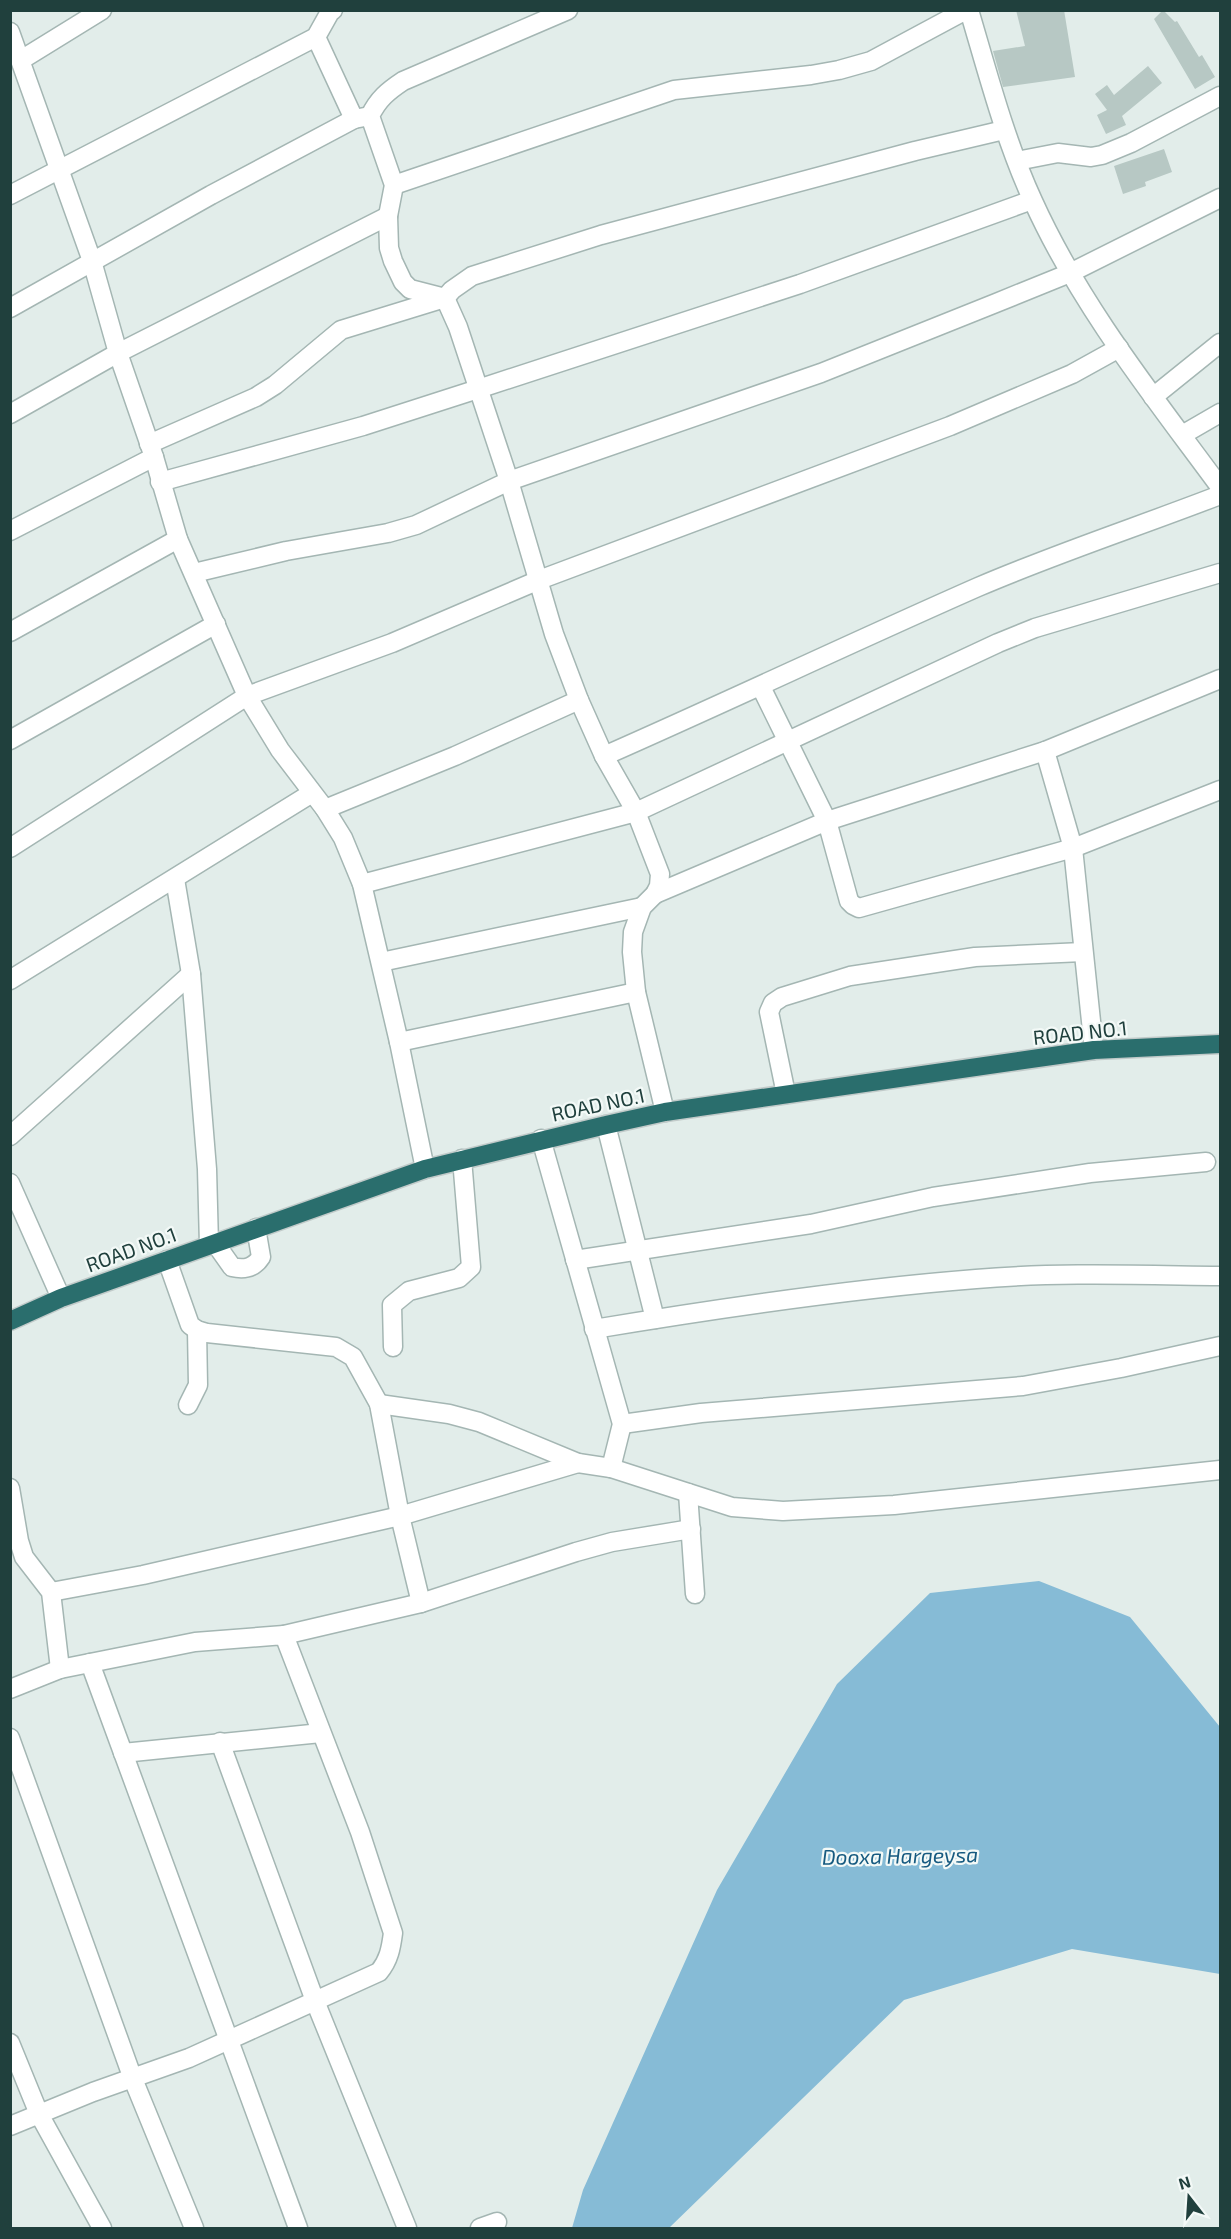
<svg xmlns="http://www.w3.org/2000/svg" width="1231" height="2239" font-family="'Exo 2',sans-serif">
<rect width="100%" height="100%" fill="#e2edea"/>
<polygon fill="#86bbd6" points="1039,1581 1130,1617 1220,1727 1220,1974 1072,1949 904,2000 669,2228 572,2228 583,2190 717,1890 837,1684 930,1593"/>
<g fill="#b7c8c4">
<polygon points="1016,10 1064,10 1075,77 1003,87 993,51 1025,46"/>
<polygon points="1163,10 1175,22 1177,21 1199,57 1202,55 1215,77 1195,89 1154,19"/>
<polygon points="1148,66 1162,83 1122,116 1126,125 1106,134 1097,115 1107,110 1095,94 1107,85 1114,95"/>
<polygon points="1164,149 1172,172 1145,182 1146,186 1123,194 1114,166"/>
</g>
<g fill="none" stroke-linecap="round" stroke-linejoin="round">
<defs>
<g id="minor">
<path d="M568 10 403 81C388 91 378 99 370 116L394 185 388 216 389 248 393 261 403 282 410 289 445 298 458 327 509 481 554 634 579 700 604 756 636 812 660 874 659 886 655 894 642 907 633 932 632 952 636 992 665 1112"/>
<path d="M969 10C988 74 1005 140 1033 201 1080 305 1153 396 1220 487"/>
<polyline points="10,32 92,261 118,353 154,457 178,539 247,696 280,750 325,809 343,838 362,884 399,1042 425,1169"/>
<polyline points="316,37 354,119"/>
<polyline points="21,60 102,10"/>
<polyline points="1017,161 1058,153 1091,157 1102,155 1131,143 1220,96"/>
<polyline points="394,185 674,90 811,75 839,70 871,61 966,10"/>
<polyline points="10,195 316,37 330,12 333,10"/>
<polyline points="10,308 211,195 354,119 370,116"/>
<polyline points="1153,397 1220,343"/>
<polyline points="10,414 118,353 388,216"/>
<polyline points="1182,435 1220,413"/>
<polyline points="149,444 256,397 275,385 341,330 445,298 452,290 472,276 601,235 915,151 1004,130"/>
<polyline points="160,482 363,426 478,389 800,284 1032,200"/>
<polyline points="10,531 154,457"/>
<polyline points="194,573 286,551 388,533 416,525 509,481 821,373 996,303 1070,273 1220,198"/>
<polyline points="10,632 178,539"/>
<polyline points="761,687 827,821 849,901 853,905 859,908 1073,848 1220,790"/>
<polyline points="10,740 216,624"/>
<polyline points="1045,751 1073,848 1094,1050"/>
<path d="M604 756C729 701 853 642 978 587 1057 553 1140 526 1220 495"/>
<polyline points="325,809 455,756 579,700"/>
<polyline points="10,848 247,696 392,643 539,580 950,426 1072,374 1119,348"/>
<polyline points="175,879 191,974 207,1169 209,1245"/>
<polyline points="362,884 636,812 998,643 1035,628 1220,573"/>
<polyline points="655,894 827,821 1045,751 1220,679"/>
<polyline points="381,962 642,907"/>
<polyline points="10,980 312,793"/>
<polyline points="399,1042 636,992"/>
<polyline points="786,1094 769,1012 773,1003 782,997 850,976 975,957 1083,952"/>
<polyline points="606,1125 655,1319"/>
<polyline points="10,1136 191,974"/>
<polyline points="541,1139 622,1424 611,1468"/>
<polyline points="10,1183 61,1298"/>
<path d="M215 1243 232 1267C245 1270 254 1268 261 1257L256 1228"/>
<polyline points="167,1260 190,1325 197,1330 207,1333 336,1347 353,1357 379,1404 400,1516 421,1603 576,1552 612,1542 691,1529"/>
<polyline points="575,1260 811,1224 933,1197 1090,1173 1206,1162"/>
<path d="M594 1329C720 1308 848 1289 976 1279 1057 1272 1139 1275 1220 1276"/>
<polyline points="393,1347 392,1305 409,1291 459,1278 471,1267 462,1159"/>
<polyline points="379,1404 449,1414 479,1422 578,1463 611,1468 732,1507 783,1511 894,1505 1220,1470"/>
<polyline points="188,1405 198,1385 197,1330"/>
<polyline points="622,1424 701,1413 1023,1386 1121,1368 1220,1346"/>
<polyline points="10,1488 19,1541 24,1557 51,1592 60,1669"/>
<polyline points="688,1493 695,1594"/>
<polyline points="51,1592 143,1575 400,1516 578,1463"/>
<polyline points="284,1635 421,1603"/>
<polyline points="90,1663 298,2228"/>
<path d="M10 1689 60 1669 195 1642 284 1635 360 1832 393 1933C391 1948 389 1960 379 1972L189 2058 93 2092 10 2126"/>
<polyline points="10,1738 133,2079 194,2228"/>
<polyline points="220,1742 315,2001 407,2228"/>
<polyline points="123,1753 321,1733"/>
<polyline points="10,2043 39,2114 102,2228"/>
<polyline points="480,2228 497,2222"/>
</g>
<polyline id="highway" points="10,1321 61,1298 425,1169 606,1125 665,1112 1094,1050 1220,1044"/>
</defs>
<use href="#minor" stroke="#a4b6b3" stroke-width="21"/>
<use href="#highway" stroke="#c1cac9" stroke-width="21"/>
<use href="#minor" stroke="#fff" stroke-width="18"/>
<use href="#highway" stroke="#2a6e6d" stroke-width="18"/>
</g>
<g text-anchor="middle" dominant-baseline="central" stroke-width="4.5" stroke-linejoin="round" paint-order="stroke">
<g font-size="20" fill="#20403d" stroke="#f3f9f7">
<text transform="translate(1080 1032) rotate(-6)">ROAD NO.1</text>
<text transform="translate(598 1104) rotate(-12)">ROAD NO.1</text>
<text transform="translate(131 1249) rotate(-20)">ROAD NO.1</text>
</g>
<g font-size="21" font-style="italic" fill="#165a80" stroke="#f3f9f7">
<text transform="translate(900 1855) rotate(-1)">Dooxa Hargeysa</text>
</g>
</g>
<rect width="1231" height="2239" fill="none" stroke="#20403d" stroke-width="24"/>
<g transform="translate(1189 2197) rotate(343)" stroke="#f3f9f7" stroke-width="4.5" paint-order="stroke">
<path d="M0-4.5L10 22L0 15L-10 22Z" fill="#20403d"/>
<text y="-9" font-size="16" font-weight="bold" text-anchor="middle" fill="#20403d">N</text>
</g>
</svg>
